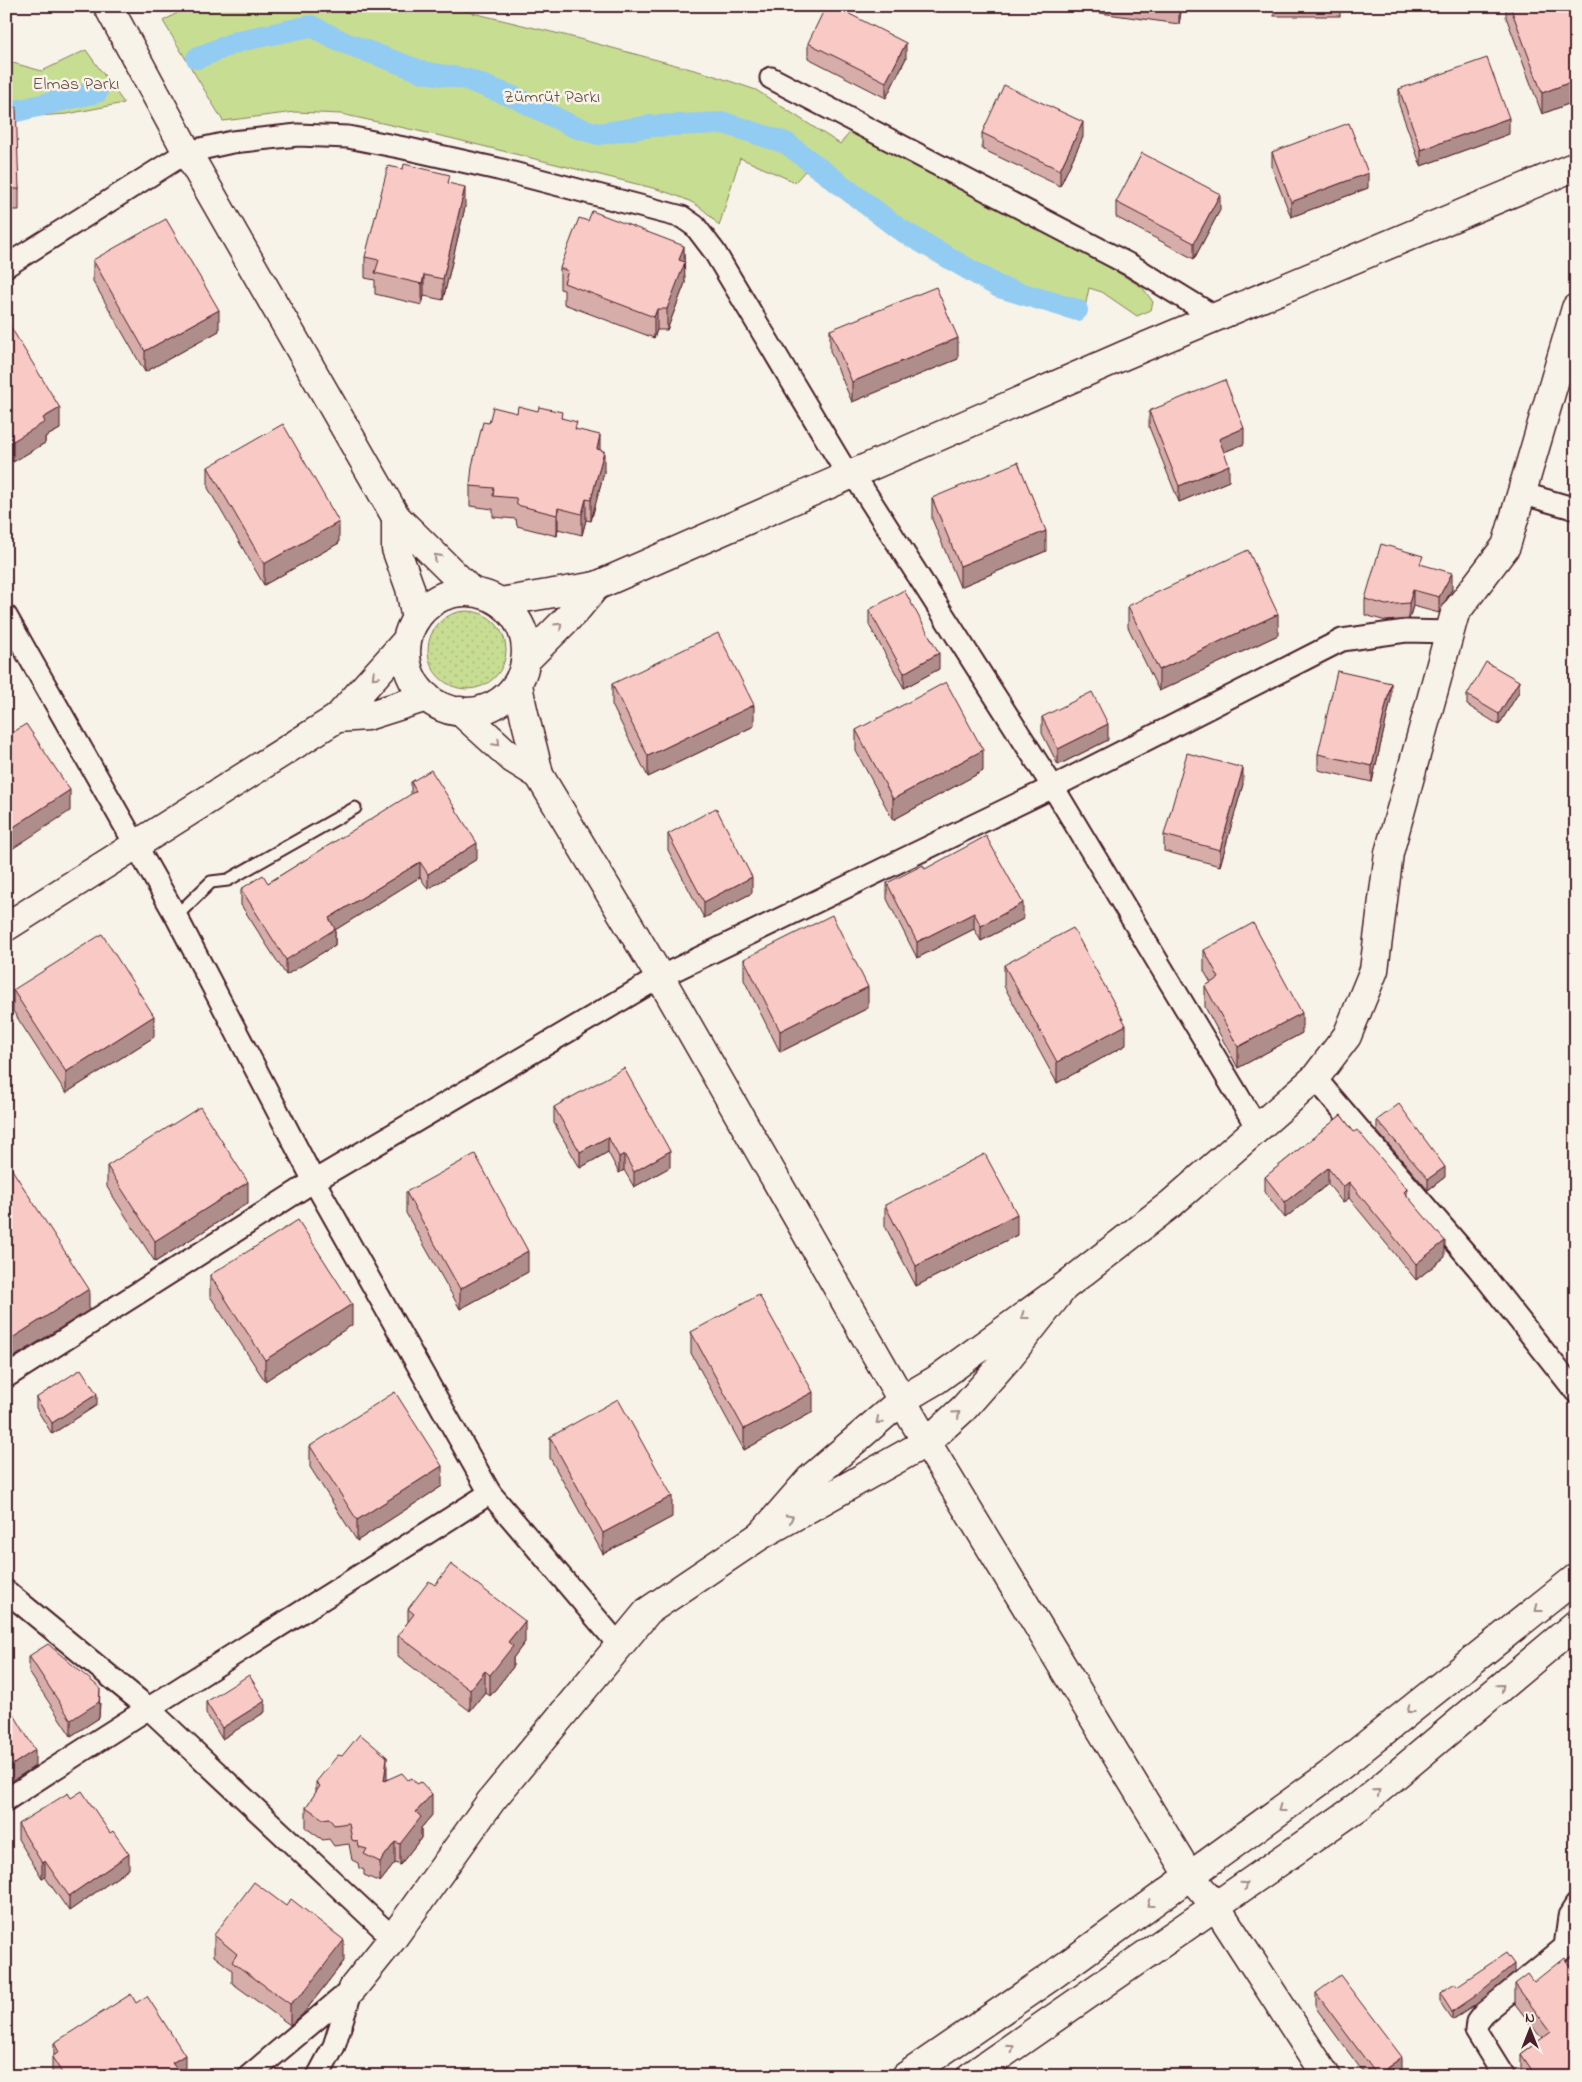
<svg xmlns="http://www.w3.org/2000/svg" width="1582" height="2082" font-family="'Indie Flower',sans-serif">
<defs>
<pattern id="grass-dots" width="8" height="8" patternUnits="userSpaceOnUse" patternTransform="scale(1.25)"><rect width="8" height="8" fill="#c7dd92"/><path d="M2 2h.1M6 6h.1" fill="none" stroke="#acbd7e" stroke-width="1.8" stroke-linecap="round"/></pattern>
</defs>
<rect width="100%" height="100%" fill="#f7f3e8"/>
<filter id="ink" filterUnits="userSpaceOnUse"><feTurbulence type="fractalNoise" baseFrequency=".02" numOctaves="2"/><feDisplacementMap in="SourceGraphic" scale="10" xChannelSelector="R" yChannelSelector="G"/><feConvolveMatrix kernelMatrix="1 2 1 2 8 2 1 2 1" color-interpolation-filters="sRGB"/></filter>
<g filter="url(#ink)">
<circle fill="url(#grass-dots)" stroke="#887e5e" cx="467" cy="650" r="39"/>
<g fill="#c7dd92" stroke="#887e5e">
<path d="M190 6H444L568 36 709 74 756 90 840 144 854 128 929 173 1041 227 1142 287 1153 302 1151 310 1137 316 1102 292 1089 288 1083 317 1003 293 898 233 805 171 795 182 740 158 719 226C699 201 685 199 657 189L450 138 341 114 295 112 223 121 163 21Z"/>
<polygon points="86,50 124,103 67,114 6,118 6,61 42,71"/>
</g>
<g fill="none" stroke-linecap="round" stroke-linejoin="round">
<g stroke="#93ccf3" stroke-width="22">
<polyline points="197,58 239,41 311,26 345,43 423,72 466,79 516,98 572,126 598,134 651,126 724,123 786,143 899,229 999,287 1077,310"/>
<polyline points="6,111 12,112 97,92"/>
</g>
<defs>
<polyline id="lane" points="176,916 211,882 228,880 355,808"/>
<g id="street">
<polyline points="771,78 1132,266 1215,317"/>
<polyline points="6,266 187,152 232,142 298,135 348,137 404,148 498,169 682,217 695,226 714,251 849,477"/>
<polyline points="854,475 1053,787 1258,1129"/>
<polyline points="1521,493 1576,509"/>
<polyline points="6,616 176,916 314,1181 490,1493 619,1645"/>
<polyline points="1315,1078 1478,1268 1576,1392"/>
<polyline points="6,1377 314,1181 660,977 1053,787 1342,640 1406,631 1450,632"/>
<polyline points="6,1591 147,1707 393,1938"/>
<path d="M6 1800C166 1695 329 1596 490 1493"/>
<polyline points="249,2076 352,1989"/>
<polyline points="318,2076 334,2046 352,1989"/>
<polyline points="1504,2076 1476,2031 1477,2022 1484,2013 1565,1947 1569,1916 1576,1905"/>
</g>
<g id="secondary">
<polyline points="108,6 187,152 396,517"/>
<polyline points="596,586 1125,355 1576,166"/>
<circle cx="466" cy="652" r="60"/>
<polyline points="500,602 596,586 576,610 525,661"/>
<polyline points="416,619 410,588 396,549 396,517 471,591"/>
<polyline points="407,640 337,718 367,716 427,697"/>
<path d="M460 711 513 759 539 775C533 744 522 714 518 683"/>
<polyline points="539,775 660,977 915,1423 1189,1875 1215,1905 1326,2076"/>
<polyline points="6,927 337,718"/>
<polyline points="1064,1287 1008,1358 964,1408 927,1442 761,1535 810,1479 902,1400 936,1380 1064,1287 1172,1203 1315,1078 1347,1036 1374,970 1389,853 1455,613 1506,546 1576,308"/>
<polyline points="352,1989 393,1938 491,1801 648,1611 761,1535"/>
<polyline points="906,2076 1049,1978 1329,1775 1576,1578"/>
<polyline points="971,2076 1358,1807 1576,1624"/>
</g>
</defs>
<use href="#lane" stroke="#4a1f2b" stroke-width="15"/>
<use href="#street" stroke="#4a1f2b" stroke-width="25"/>
<use href="#secondary" stroke="#4a1f2b" stroke-width="31"/>
<use href="#lane" stroke="#f7f3e8" stroke-width="11"/>
<use href="#street" stroke="#f7f3e8" stroke-width="21"/>
<use href="#secondary" stroke="#f7f3e8" stroke-width="28"/>
</g>
<g fill="#d6ada9" stroke="#4a1f2b">
<polygon points="1068,6 1182,6 1179,24 1093,12"/>
<rect x="1274" y="6" width="66" height="10"/>
<polygon points="1506,6 1576,6 1576,101 1542,114 1506,17"/>
<polygon points="808,43 906,58 886,98 808,58"/>
<polygon points="1399,89 1509,134 1421,166 1399,105"/>
<polygon points="6,107 19,189 19,210 6,210"/>
<polygon points="982,133 1083,137 1060,186 982,149"/>
<polygon points="1272,152 1368,188 1291,217 1272,168"/>
<polygon points="450,183 465,207 443,300 424,296 422,305 375,294 375,280 365,278 365,257"/>
<polygon points="1116,202 1220,210 1194,259 1116,217"/>
<polygon points="93,260 219,331 145,372 93,281"/>
<polygon points="684,262 685,283 667,330 657,330 654,338 564,304 564,290 560,289 560,268"/>
<polygon points="6,321 60,429 45,437 45,443 13,462 9,457 6,459"/>
<polygon points="830,330 958,359 852,402 830,351"/>
<polygon points="1149,411 1244,444 1224,452 1229,481 1179,502 1149,427"/>
<polygon points="517,413 562,418 577,430 600,450 604,472 591,521 586,520 582,535 558,529 557,536 517,526 516,519 493,517 493,509 470,506 470,486 489,423"/>
<polygon points="208,467 339,543 264,585 208,488"/>
<polygon points="932,498 1046,551 960,587 932,519"/>
<polygon points="1423,565 1452,589 1439,613 1413,606 1409,619 1386,621 1365,615 1365,599"/>
<polygon points="1576,577 1576,594 1573,590 1573,580"/>
<polygon points="1128,606 1278,635 1159,691 1128,627"/>
<polygon points="869,610 939,669 904,688 869,625"/>
<polygon points="612,684 754,726 648,777 612,705"/>
<polygon points="1519,692 1499,725 1467,705 1467,695"/>
<polygon points="1391,699 1372,782 1318,770 1318,754"/>
<polygon points="1042,717 1108,740 1058,765 1042,733"/>
<polygon points="856,730 983,771 893,820 856,751"/>
<polygon points="411,782 477,859 428,889 420,877 335,930 335,945 286,975 241,905 241,889 268,883 411,795"/>
<polygon points="1243,784 1220,866 1164,851 1164,835"/>
<polygon points="668,834 752,893 704,918 668,850"/>
<polygon points="925,869 1023,919 981,941 974,929 917,958 887,899 887,883"/>
<polygon points="1204,950 1302,1033 1238,1068 1205,1007 1205,986 1211,983 1204,971"/>
<polygon points="744,959 868,1008 780,1052 744,980"/>
<polygon points="1004,965 1126,1045 1057,1083 1004,986"/>
<polygon points="13,990 154,1037 66,1093 13,1011"/>
<polygon points="554,1107 670,1167 634,1187 624,1170 619,1173 608,1152 580,1168 554,1123"/>
<polygon points="1341,1115 1445,1257 1416,1280 1349,1198 1343,1203 1328,1184 1285,1218 1265,1192 1265,1177"/>
<polygon points="1377,1120 1445,1177 1428,1190 1377,1131"/>
<polygon points="107,1166 248,1203 155,1262 107,1187"/>
<polygon points="406,1192 528,1272 460,1309 406,1213"/>
<polygon points="885,1205 1017,1235 916,1286 885,1226"/>
<polygon points="210,1275 352,1325 265,1381 210,1296"/>
<polygon points="691,1332 813,1412 744,1450 691,1353"/>
<polygon points="36,1398 97,1405 52,1434 36,1408"/>
<polygon points="550,1437 672,1517 603,1554 550,1458"/>
<polygon points="310,1446 442,1486 357,1541 310,1467"/>
<polygon points="435,1585 525,1642 513,1658 513,1667 490,1696 485,1692 470,1711 398,1656 398,1635 408,1622 408,1609"/>
<polygon points="29,1656 100,1703 99,1718 71,1736 29,1672"/>
<polygon points="206,1702 265,1712 222,1739 206,1713"/>
<polygon points="387,1780 432,1815 421,1828 421,1838 400,1865 395,1863 380,1882 364,1875 364,1870 359,1868 358,1863 352,1860 349,1844 334,1846 329,1839 323,1840 306,1828 306,1807 316,1793 316,1782"/>
<polygon points="71,1798 129,1869 69,1911 45,1877 42,1878 18,1839 18,1824"/>
<polygon points="214,1935 344,1961 303,2014 290,2025 232,1983 232,1970 214,1956"/>
<polygon points="1514,1973 1474,2006 1452,2020 1440,2002 1440,1993 1457,1986"/>
<polygon points="1534,1982 1576,2076 1522,2076 1521,2074 1521,2054 1542,2039 1515,2004 1515,1984"/>
<polygon points="1316,1993 1402,2073 1398,2076 1366,2076 1316,2008"/>
<polygon points="54,2043 185,2076 52,2076 52,2057 54,2056"/>
</g>
<g fill="#ae8d8a" stroke="#4a1f2b">
<polygon points="1180,6 1182,6 1179,24 1179,10"/>
<polygon points="906,43 906,58 886,98 886,82"/>
<polygon points="1576,80 1576,101 1542,114 1542,93"/>
<polygon points="1509,118 1509,134 1421,166 1421,150"/>
<polygon points="1083,122 1083,137 1060,186 1060,170"/>
<polygon points="1368,173 1368,188 1291,217 1291,202"/>
<polygon points="465,187 465,207 443,300 443,279"/>
<polygon points="1220,194 1220,210 1194,259 1194,243"/>
<polygon points="684,246 685,283 667,330 667,309 679,260"/>
<polygon points="424,275 424,296 422,305 422,284"/>
<polygon points="657,309 657,330 654,338 654,317"/>
<polygon points="219,310 219,331 145,372 145,351"/>
<polygon points="958,338 958,359 852,402 852,382"/>
<polygon points="60,408 60,429 45,437 45,443 13,462 13,441 43,418"/>
<polygon points="1244,428 1244,444 1219,454 1219,439"/>
<polygon points="600,435 600,456 597,449"/>
<polygon points="9,436 9,457 6,459 6,438"/>
<polygon points="604,451 604,472 591,521 591,500"/>
<polygon points="1229,465 1229,481 1179,502 1179,486"/>
<polygon points="586,499 586,520 582,535 582,514"/>
<polygon points="558,508 558,529 557,536 557,515"/>
<polygon points="339,522 339,543 264,585 264,564"/>
<polygon points="1046,531 1046,551 960,587 960,566"/>
<polygon points="1452,573 1452,589 1439,613 1439,597"/>
<polygon points="1413,590 1413,606 1409,619 1409,603"/>
<polygon points="1278,614 1278,635 1159,691 1159,670"/>
<polygon points="939,653 939,669 904,688 904,673"/>
<polygon points="1519,681 1519,692 1499,725 1499,714"/>
<polygon points="1391,683 1391,699 1372,782 1372,766"/>
<polygon points="754,705 754,726 648,777 648,756"/>
<polygon points="1108,724 1108,740 1058,765 1058,749"/>
<polygon points="983,750 983,771 893,820 893,799"/>
<polygon points="1243,768 1243,784 1220,866 1220,850"/>
<polygon points="70,790 70,811 6,853 6,832"/>
<polygon points="477,843 477,859 428,889 428,874"/>
<polygon points="420,862 420,877 335,930 335,945 286,975 286,960 329,918"/>
<polygon points="752,877 752,893 704,918 704,902"/>
<polygon points="1023,903 1023,919 981,941 981,926"/>
<polygon points="974,913 974,929 917,958 917,942"/>
<polygon points="868,987 868,1008 780,1052 780,1031"/>
<polygon points="1302,1013 1302,1033 1238,1068 1238,1047"/>
<polygon points="154,1016 154,1037 66,1093 66,1072"/>
<polygon points="1126,1025 1126,1045 1057,1083 1057,1062"/>
<polygon points="608,1137 608,1152 580,1168 580,1152"/>
<polygon points="670,1151 670,1167 634,1187 634,1172"/>
<polygon points="624,1154 624,1170 619,1173 619,1157"/>
<polygon points="1445,1167 1445,1177 1428,1190 1428,1179"/>
<polygon points="1328,1168 1328,1184 1285,1218 1285,1202"/>
<polygon points="248,1182 248,1203 155,1262 155,1241"/>
<polygon points="1349,1182 1349,1198 1343,1203 1343,1187"/>
<polygon points="1407,1189 1407,1205 1404,1192"/>
<polygon points="1017,1214 1017,1235 916,1286 916,1266"/>
<polygon points="1445,1241 1445,1257 1416,1280 1416,1264"/>
<polygon points="528,1251 528,1272 460,1309 460,1289"/>
<polygon points="89,1289 89,1310 6,1362 6,1342"/>
<polygon points="352,1304 352,1325 265,1381 265,1360"/>
<polygon points="813,1392 813,1412 744,1450 744,1429"/>
<polygon points="97,1394 97,1405 52,1434 52,1423"/>
<polygon points="442,1466 442,1486 357,1541 357,1520"/>
<polygon points="672,1496 672,1517 603,1554 603,1533"/>
<polygon points="525,1621 525,1642 513,1658 513,1667 490,1696 490,1675 508,1642"/>
<polygon points="485,1671 485,1692 470,1711 470,1690"/>
<polygon points="100,1688 99,1718 71,1736 71,1720"/>
<polygon points="265,1701 265,1712 222,1739 222,1728"/>
<polygon points="35,1750 35,1766 6,1785 6,1769"/>
<polygon points="387,1757 387,1778 384,1802 384,1781"/>
<polygon points="432,1794 432,1815 421,1828 421,1838 400,1865 400,1844 416,1812"/>
<polygon points="395,1842 395,1863 380,1882 380,1862"/>
<polygon points="129,1854 129,1869 69,1911 69,1896"/>
<polygon points="45,1861 45,1877 42,1878 42,1863"/>
<polygon points="344,1940 344,1961 303,2014 290,2025 290,2004"/>
<polygon points="1514,1964 1514,1973 1474,2006 1452,2020 1452,2012"/>
<polygon points="185,2055 185,2076 170,2076 172,2063"/>
<polygon points="1402,2057 1402,2073 1398,2076 1377,2076"/>
</g>
<g fill="#f9c9c5" stroke="#4a1f2b">
<polygon points="826,6 834,6 906,43 886,82 808,43"/>
<polygon points="1155,6 1180,6 1179,10"/>
<polygon points="1510,6 1576,6 1576,80 1542,93"/>
<polygon points="1487,58 1509,118 1421,150 1399,89"/>
<polygon points="1004,85 1083,122 1060,170 982,133"/>
<polygon points="6,107 16,107 19,189 6,189"/>
<polygon points="1349,123 1368,173 1291,202 1272,152"/>
<polygon points="1142,153 1220,194 1194,243 1116,202"/>
<polygon points="404,164 450,175 448,183 465,187 443,279 424,275 422,284 375,273 379,260 365,257 388,166 403,169"/>
<polygon points="592,211 684,246 679,260 685,262 667,309 657,309 654,317 564,283 568,271 560,268 579,218 588,221"/>
<polygon points="166,219 219,310 145,351 93,260"/>
<polygon points="936,287 958,338 852,382 830,330"/>
<polygon points="6,321 7,321 60,408 43,418 45,422 13,441 9,436 6,438"/>
<polygon points="1225,380 1244,428 1219,439 1229,465 1179,486 1149,411"/>
<polygon points="518,406 538,411 539,407 562,412 561,418 577,422 575,429 600,435 597,449 604,451 591,500 586,499 582,514 558,508 557,515 517,505 516,498 493,496 494,488 470,486 472,466 483,422 489,423 493,407 517,413"/>
<polygon points="283,424 339,522 264,564 208,467"/>
<polygon points="1018,462 1046,531 960,566 932,498"/>
<polygon points="1381,544 1423,556 1420,564 1452,573 1439,597 1413,590 1409,603 1386,605 1365,599"/>
<polygon points="1248,550 1278,614 1159,670 1128,606"/>
<polygon points="1576,577 1576,583 1573,580"/>
<polygon points="904,590 939,653 904,673 869,610"/>
<polygon points="718,633 754,705 648,756 612,684"/>
<polygon points="1486,662 1519,681 1499,714 1467,695"/>
<polygon points="1337,671 1391,683 1372,766 1318,754"/>
<polygon points="946,682 983,750 893,799 856,730"/>
<polygon points="1092,692 1108,724 1058,749 1042,717"/>
<polygon points="26,724 70,790 6,832 6,737"/>
<polygon points="1187,753 1243,768 1220,850 1164,835"/>
<polygon points="431,770 477,843 428,874 420,862 329,918 335,929 286,960 241,889 263,875 268,883 416,791 411,782"/>
<polygon points="716,808 752,877 704,902 668,834"/>
<polygon points="986,836 1023,903 981,926 974,913 917,942 887,883 923,865 925,869"/>
<polygon points="832,915 868,987 780,1031 744,959"/>
<polygon points="1253,923 1302,1013 1238,1047 1205,986 1219,978 1204,950"/>
<polygon points="1073,928 1126,1025 1057,1062 1004,965"/>
<polygon points="102,934 154,1016 66,1072 13,990"/>
<polygon points="624,1068 670,1151 634,1172 624,1154 619,1157 608,1137 580,1152 554,1107"/>
<polygon points="1399,1104 1445,1167 1428,1179 1377,1120"/>
<polygon points="200,1107 248,1182 155,1241 107,1166"/>
<polygon points="1341,1115 1354,1132 1357,1130 1407,1189 1404,1192 1445,1241 1416,1264 1349,1182 1343,1187 1328,1168 1285,1202 1265,1177"/>
<polygon points="475,1154 528,1251 460,1289 406,1192"/>
<polygon points="985,1154 1017,1214 916,1266 885,1205"/>
<polygon points="11,1168 89,1289 6,1342 6,1172"/>
<polygon points="298,1220 352,1304 265,1360 210,1275"/>
<polygon points="759,1295 813,1392 744,1429 691,1332"/>
<polygon points="81,1369 97,1394 52,1423 36,1398"/>
<polygon points="395,1392 442,1466 357,1520 310,1446"/>
<polygon points="618,1399 672,1496 603,1533 550,1437"/>
<polygon points="451,1564 525,1621 508,1642 513,1646 490,1675 485,1671 470,1690 398,1635 414,1614 408,1609 429,1581 435,1585"/>
<polygon points="48,1644 100,1688 99,1702 71,1720 29,1656"/>
<polygon points="249,1675 265,1701 222,1728 206,1702"/>
<polygon points="6,1701 35,1750 6,1769"/>
<polygon points="360,1734 387,1757 384,1781 402,1773 408,1780 412,1778 417,1784 421,1782 432,1794 416,1812 421,1817 400,1844 395,1842 380,1862 364,1854 367,1849 359,1847 358,1842 352,1840 349,1823 334,1825 329,1818 323,1819 306,1807 320,1786 316,1782 338,1755 342,1756"/>
<polygon points="82,1791 110,1833 113,1831 129,1854 69,1896 45,1861 42,1863 18,1824 68,1793 71,1798"/>
<polygon points="254,1882 286,1906 291,1899 344,1940 303,1993 290,2004 232,1962 237,1954 214,1935"/>
<polygon points="1506,1953 1514,1964 1474,1997 1452,2012 1440,1993 1455,1983 1457,1986"/>
<polygon points="1564,1958 1576,1974 1576,2076 1536,2076 1521,2054 1551,2032 1515,1984 1528,1974 1534,1982"/>
<polygon points="1340,1975 1402,2057 1377,2075 1316,1993"/>
<polygon points="131,1994 136,2003 147,1996 185,2055 172,2063 178,2071 170,2076 64,2076 52,2057 59,2052 54,2043"/>
</g>
<defs><path id="oneway-chevron" d="M-2-3.5L2.5 0L-2 3.5" fill="none" stroke-width="1.6" stroke-linecap="round" stroke-linejoin="round" transform="scale(1.25)"/></defs>
<g stroke="#a0898a">
<use href="#oneway-chevron" transform="translate(437 557) rotate(-132)"/>
<use href="#oneway-chevron" transform="translate(559 626) rotate(-43)"/>
<use href="#oneway-chevron" transform="translate(375 676) rotate(135)"/>
<use href="#oneway-chevron" transform="translate(497 743) rotate(45)"/>
<use href="#oneway-chevron" transform="translate(1024 1316) rotate(144)"/>
<use href="#oneway-chevron" transform="translate(957 1414) rotate(-42)"/>
<use href="#oneway-chevron" transform="translate(879 1421) rotate(139)"/>
<use href="#oneway-chevron" transform="translate(790 1518) rotate(-29)"/>
<use href="#oneway-chevron" transform="translate(1538 1609) rotate(142)"/>
<use href="#oneway-chevron" transform="translate(1501 1687) rotate(-40)"/>
<use href="#oneway-chevron" transform="translate(1410 1710) rotate(142)"/>
<use href="#oneway-chevron" transform="translate(1377 1792) rotate(-40)"/>
<use href="#oneway-chevron" transform="translate(1281 1809) rotate(144)"/>
<use href="#oneway-chevron" transform="translate(1245 1885) rotate(-34)"/>
<use href="#oneway-chevron" transform="translate(1150 1904) rotate(144)"/>
<use href="#oneway-chevron" transform="translate(1011 2048) rotate(-34)"/>
</g>
</g>
<g text-anchor="middle" dominant-baseline="central" stroke-width="5" stroke-linejoin="round" paint-order="stroke">
<g font-size="18" fill="#694e45" stroke="#f7f3e8">
<text x="76" y="85">Elmas Parkı</text>
<text x="552" y="98">Zümrüt Parkı</text>
</g>
</g>
<rect width="1582" height="2082" fill="none" stroke="#f7f3e8" stroke-width="25"/>
<rect x="12" y="12" width="1557" height="2057" fill="none" stroke="#4a1f2b" stroke-width="2" filter="url(#ink)"/>
<g transform="translate(1530 2030)" stroke="#f7f3e8" stroke-width="4" paint-order="stroke">
<path d="M0-4L9 19L0 12L-9 19Z" fill="#4a1f2b"/>
<text y="-8" font-size="14" font-weight="bold" text-anchor="middle" fill="#4a1f2b">N</text>
</g>
</svg>
